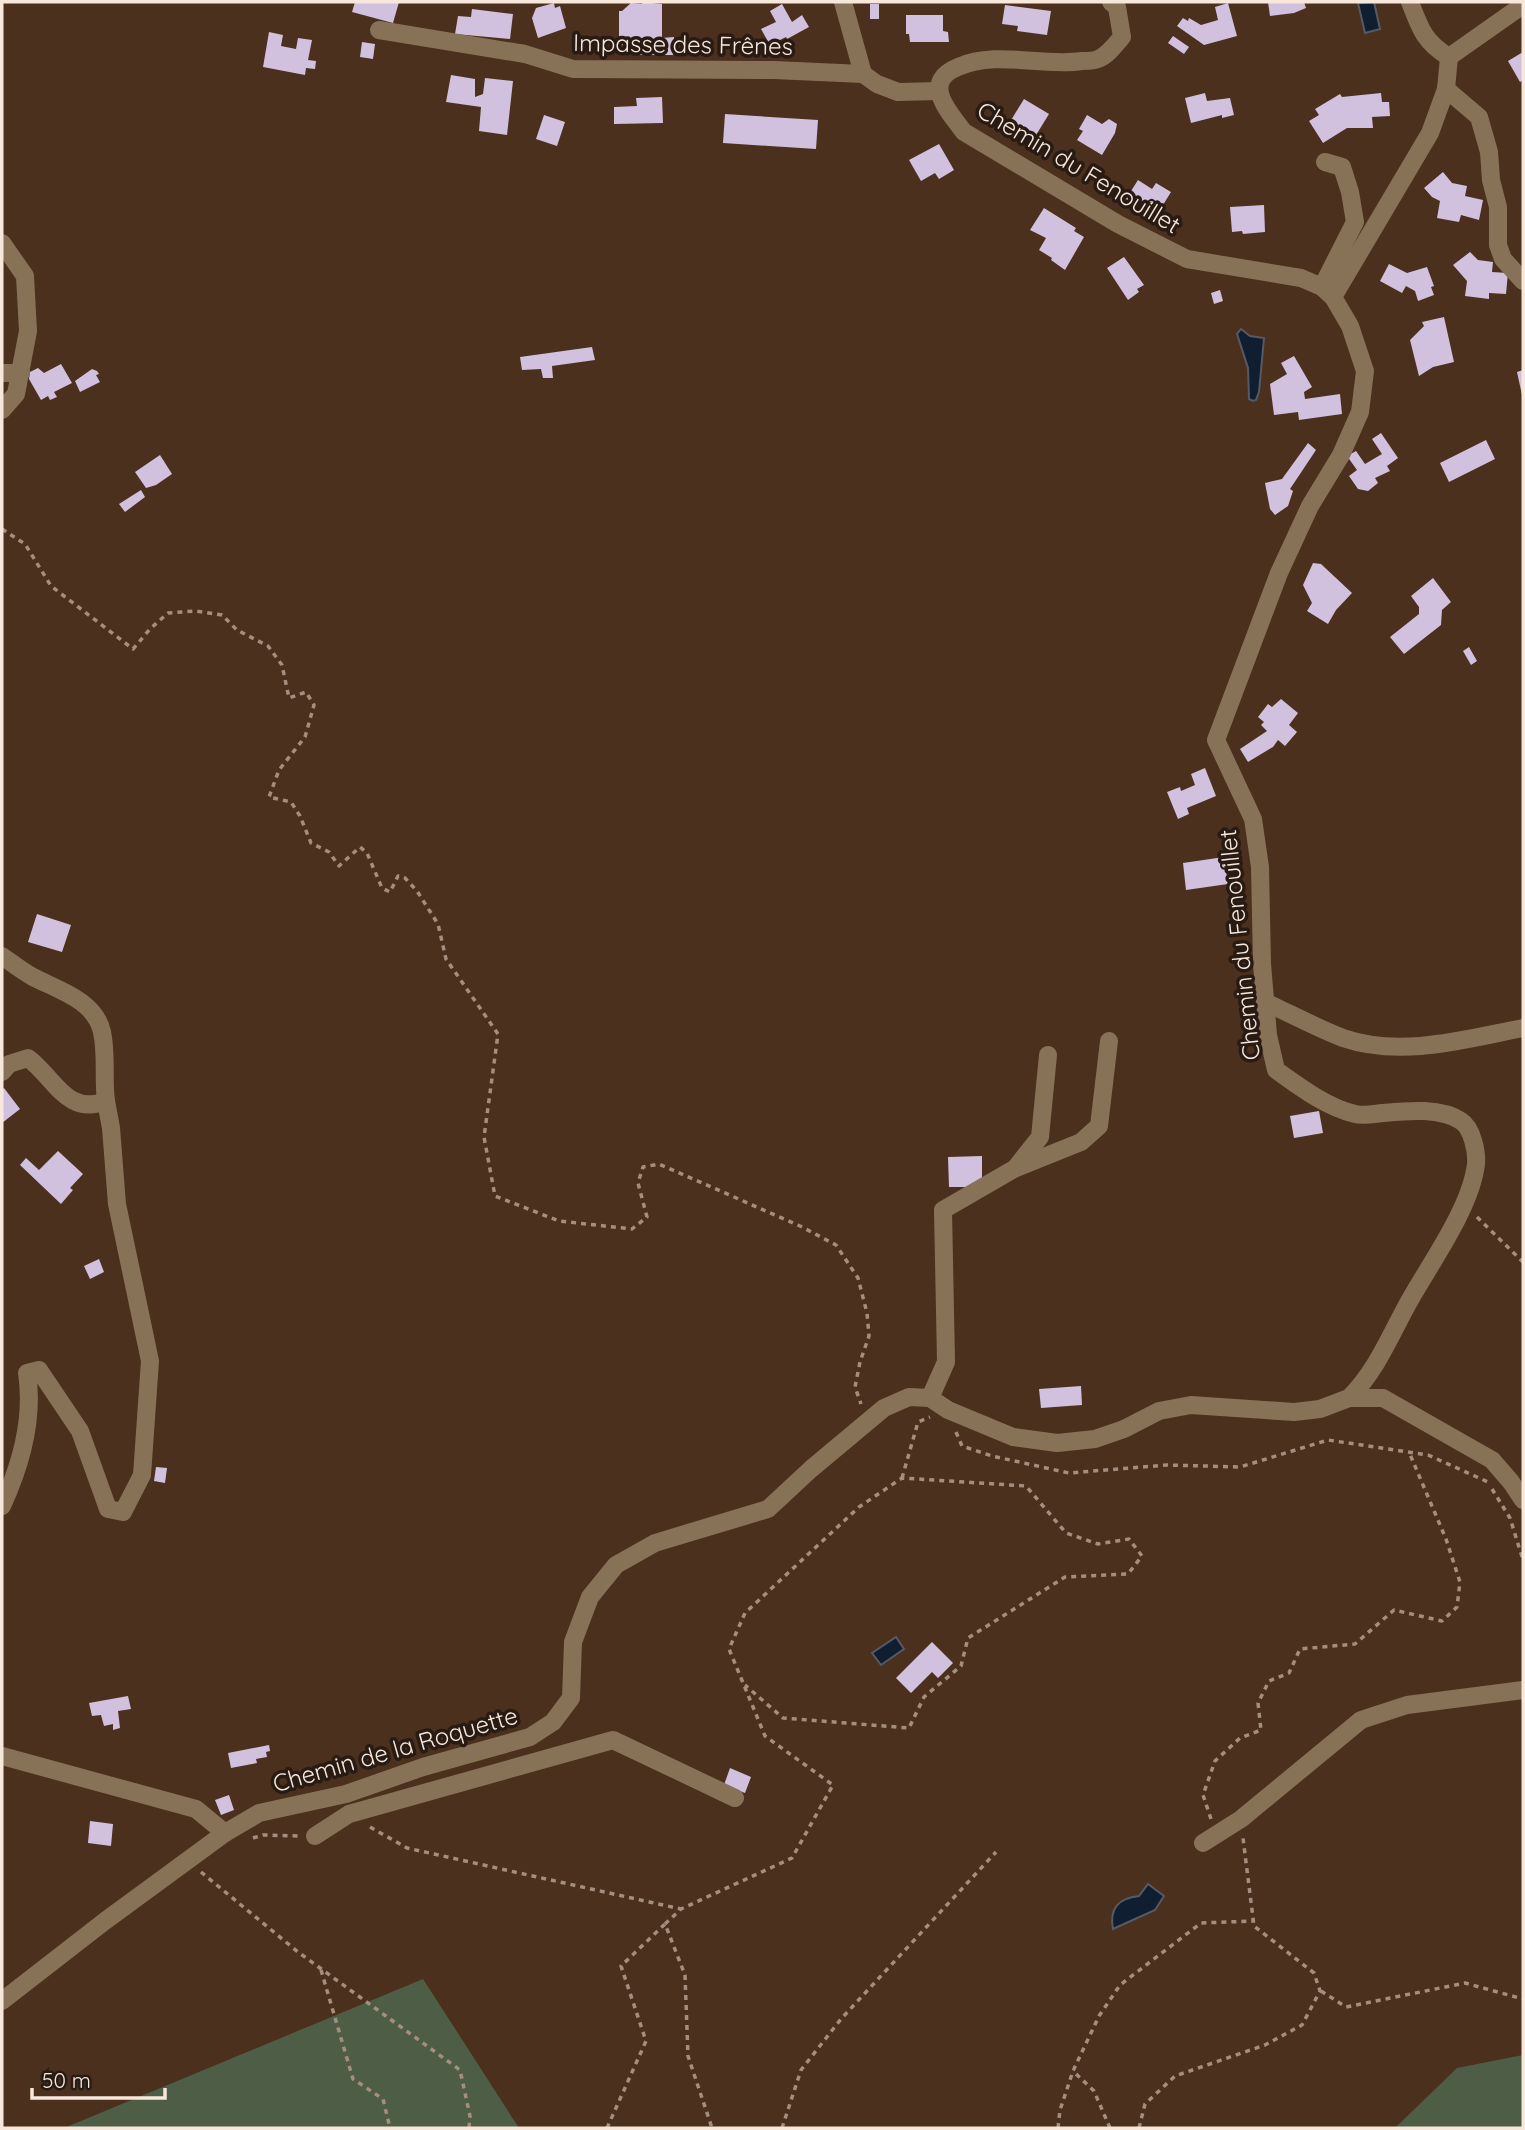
<svg xmlns="http://www.w3.org/2000/svg" width="1525" height="2130" font-family="Quicksand,sans-serif">
<rect width="100%" height="100%" fill="#4a301d"/>
<g fill="#4e5e46">
<polygon points="423,1979 519,2128 64,2128"/>
<polygon points="1523,2055 1523,2128 1395,2128 1457,2068"/>
</g>
<g fill="#101e32" stroke="#565a65" stroke-width="2">
<polygon points="1374,2 1380,29 1365,33 1358,3"/>
<polygon points="1241,329 1250,336 1264,338 1259,392 1256,400 1253,401 1249,399 1248,368 1237,334"/>
<polygon points="896,1637 904,1649 881,1665 872,1653"/>
<path d="M1148 1884 1164 1896 1155 1910 1113 1929C1109 1908 1119 1898 1139 1896Z"/>
</g>
<g fill="#d2c1de">
<polygon points="355,2 399,2 393,23 352,12"/>
<polygon points="642,2 662,4 662,38 674,37 673,55 640,55 640,46 619,45 619,11 622,11 631,3 642,4"/>
<polygon points="1268,2 1304,2 1306,8 1294,13 1270,16"/>
<polygon points="554,3 555,8 560,6 566,28 538,38 532,18 536,8"/>
<polygon points="1228,3 1237,36 1204,45 1177,26 1183,18 1188,21 1189,18 1201,25 1218,20 1215,7"/>
<polygon points="782,4 792,22 802,15 809,27 787,39 786,37 770,45 761,29 776,22 770,11"/>
<rect x="870" y="4" width="9" height="15"/>
<polygon points="1005,5 1051,11 1047,35 1017,31 1018,26 1002,24"/>
<polygon points="472,9 513,14 510,39 455,34 458,16 471,17"/>
<polygon points="906,15 943,15 943,31 948,32 949,42 910,42 909,34 906,34"/>
<polygon points="269,32 283,35 281,46 296,49 298,38 312,40 308,60 316,61 315,69 306,68 305,75 263,67"/>
<polygon points="1173,36 1189,47 1184,54 1168,43"/>
<polygon points="362,42 375,44 373,59 360,57"/>
<polygon points="1523,52 1523,80 1520,82 1508,61"/>
<polygon points="451,75 475,79 475,97 483,94 485,78 513,81 507,135 479,131 481,107 446,102"/>
<polygon points="1205,93 1207,101 1230,98 1234,115 1222,118 1222,115 1191,123 1185,98"/>
<polygon points="1381,93 1382,102 1389,102 1390,116 1372,117 1373,128 1347,128 1323,143 1309,121 1319,115 1315,109 1340,94 1342,97"/>
<polygon points="662,97 663,123 614,124 614,107 637,106 636,98"/>
<polygon points="1024,99 1049,114 1033,140 1008,125"/>
<polygon points="725,114 818,120 816,149 723,143"/>
<polygon points="544,115 565,122 557,146 536,139"/>
<polygon points="1087,115 1102,124 1109,119 1117,124 1115,133 1102,155 1077,140 1083,131 1079,129"/>
<polygon points="939,144 954,170 939,179 935,173 921,181 909,160"/>
<polygon points="1443,172 1452,183 1467,186 1465,196 1483,200 1479,220 1461,215 1459,222 1437,218 1440,201 1432,197 1424,188"/>
<polygon points="1138,180 1152,189 1156,183 1171,192 1163,205 1166,207 1160,216 1143,206 1141,208 1126,199"/>
<polygon points="1264,205 1265,232 1243,234 1242,231 1232,232 1230,207"/>
<polygon points="1044,208 1076,228 1074,231 1084,237 1065,270 1051,260 1052,258 1039,250 1046,238 1030,230"/>
<polygon points="1470,252 1478,260 1493,262 1492,272 1508,273 1506,294 1489,293 1489,299 1465,296 1467,281 1453,265"/>
<polygon points="1124,257 1144,285 1137,289 1139,292 1128,300 1107,268"/>
<polygon points="1389,264 1407,273 1427,267 1434,286 1431,287 1434,295 1418,301 1415,291 1406,286 1402,293 1380,281"/>
<polygon points="1220,290 1223,301 1214,304 1211,293"/>
<polygon points="1444,317 1454,362 1433,367 1419,376 1410,340 1424,326 1422,322"/>
<polygon points="592,347 595,360 552,366 553,378 543,378 541,369 522,370 520,357"/>
<polygon points="1294,356 1312,387 1304,392 1305,399 1340,394 1342,414 1299,420 1298,412 1274,415 1270,384 1287,374 1281,363"/>
<polygon points="61,364 72,383 54,392 57,397 50,400 48,396 41,400 29,379 30,372 38,368 44,373"/>
<polygon points="92,369 97,371 99,374 96,375 100,382 80,392 75,381"/>
<polygon points="1523,370 1523,395 1522,395 1517,372"/>
<polygon points="1381,433 1398,458 1387,466 1390,471 1375,478 1378,483 1368,491 1358,489 1349,476 1357,470 1347,456 1356,451 1365,464 1382,454 1372,439"/>
<polygon points="1486,440 1495,459 1449,482 1440,463"/>
<polygon points="1308,443 1316,450 1290,489 1293,491 1288,506 1275,515 1270,509 1265,483 1282,479"/>
<polygon points="160,455 172,474 156,485 146,488 135,472"/>
<polygon points="141,490 145,497 125,512 119,504"/>
<polygon points="1313,563 1321,564 1352,593 1336,610 1328,624 1307,611 1312,603 1303,585"/>
<polygon points="1433,578 1451,602 1442,610 1441,625 1404,654 1390,637 1419,614 1419,607 1411,596"/>
<polygon points="1469,647 1477,661 1471,665 1463,651"/>
<polygon points="1281,699 1298,713 1289,725 1297,732 1285,746 1278,740 1273,747 1248,762 1240,749 1267,731 1261,725 1264,722 1258,717 1268,704 1272,707"/>
<polygon points="1205,768 1216,796 1187,808 1189,814 1178,819 1167,792 1180,787 1181,791 1195,785 1191,774"/>
<polygon points="1224,857 1228,884 1186,890 1183,863"/>
<polygon points="37,914 71,925 62,952 28,942"/>
<polygon points="4,1088 20,1109 2,1123 2,1090"/>
<polygon points="1319,1111 1323,1133 1294,1138 1290,1116"/>
<polygon points="58,1151 83,1174 70,1188 73,1190 61,1204 20,1165 26,1158 39,1170"/>
<polygon points="982,1156 982,1181 971,1187 949,1187 948,1157"/>
<polygon points="99,1259 104,1272 90,1279 84,1266"/>
<polygon points="1081,1386 1082,1405 1041,1408 1039,1389"/>
<polygon points="156,1467 167,1468 165,1483 154,1481"/>
<polygon points="932,1642 953,1663 938,1678 932,1672 911,1693 896,1678"/>
<polygon points="128,1696 131,1709 118,1711 120,1728 113,1730 113,1724 104,1726 101,1715 92,1716 89,1703"/>
<polygon points="269,1745 270,1751 266,1752 267,1757 256,1759 257,1763 231,1768 228,1753"/>
<polygon points="730,1768 751,1777 745,1793 724,1785"/>
<polygon points="229,1795 234,1810 221,1815 215,1800"/>
<polygon points="90,1821 113,1824 111,1846 88,1843"/>
</g>
<g fill="none" stroke-linecap="round" stroke-linejoin="round">
<g stroke="#a48e7f" stroke-width="3.5" stroke-dasharray="5 5" stroke-linecap="butt">
<polyline points="2,529 25,544 51,586 133,649 150,629 168,613 196,611 222,615 237,630 268,646 282,665 289,698 306,692 314,705 305,737 279,770 269,797 291,802 300,816 311,843 329,852 339,866 360,847 367,853 382,888 390,892 398,876 405,878 417,891 438,924 446,959 498,1034 484,1137 495,1196 559,1221 632,1229 647,1217 638,1183 643,1167 659,1164 800,1226 836,1245 858,1278 867,1313 869,1336 860,1362 855,1387 861,1404"/>
<polyline points="1477,1217 1523,1262"/>
<polyline points="956,1432 962,1446 992,1456 1069,1473 1167,1465 1240,1467 1328,1440 1428,1455 1488,1482"/>
<polyline points="902,1478 918,1422 930,1417"/>
<polyline points="1492,1489 1510,1518 1523,1560"/>
<polyline points="1211,1819 1203,1795 1215,1761 1240,1738 1261,1730 1258,1703 1269,1681 1289,1673 1300,1649 1355,1644 1394,1610 1442,1621 1457,1607 1460,1582 1446,1539 1409,1452"/>
<polyline points="370,1827 407,1848 681,1909"/>
<polyline points="253,1838 263,1835 300,1836"/>
<polyline points="201,1872 298,1952 460,2070 470,2116 469,2128"/>
<polyline points="665,1924 681,1909 792,1858 833,1785 765,1736 729,1649 745,1613 859,1507 902,1478 1026,1486 1066,1533 1098,1544 1129,1539 1142,1556 1128,1574 1065,1577 968,1638 961,1666 924,1697 909,1728 783,1718 745,1685"/>
<polyline points="321,1970 353,2079 383,2099 390,2128"/>
<polyline points="1321,1991 1346,2007 1465,1983 1523,1999"/>
<polyline points="607,2128 646,2041 621,1966 665,1924 685,1975 688,2056 712,2128"/>
<polyline points="782,2128 801,2070 841,2019 996,1852"/>
<polyline points="1058,2128 1060,2110 1073,2071"/>
<polyline points="1110,2128 1094,2091 1073,2071 1099,2016 1120,1985 1201,1923 1253,1921"/>
<polyline points="1139,2128 1145,2104 1175,2076 1265,2045 1302,2025 1320,1991 1314,1973 1254,1926 1243,1838"/>
</g>
<g stroke="#877257" stroke-width="18">
<polyline points="843,2 863,74 877,84 898,92 939,91"/>
<path d="M1111 2 1117 7 1122 37C1116 44 1107 56 1098 59 1094 61 1087 61 1082 61 1041 67 997 50 958 67 921 82 948 111 964 132L1118 224 1187 259 1301 278 1322 287 1333 297 1350 326 1365 371 1360 412 1341 455 1310 506 1279 573 1216 740 1253 819 1260 867 1262 964 1268 1035 1276 1070C1300 1087 1326 1107 1355 1114 1363 1116 1374 1114 1382 1113 1405 1111 1440 1107 1461 1121 1472 1128 1477 1151 1476 1164 1471 1207 1432 1261 1411 1298 1391 1333 1378 1369 1349 1398"/>
<path d="M1410 2C1420 28 1424 42 1449 57"/>
<polyline points="379,30 525,54 573,69 774,70 863,74"/>
<polyline points="1446,89 1479,117 1489,152 1491,180 1498,207 1498,245 1503,259 1523,281"/>
<polyline points="2,243 25,276 28,331 16,394 2,410"/>
<polyline points="1322,287 1355,222 1350,192 1342,167 1325,162"/>
<polyline points="1333,297 1430,133 1446,89 1449,57 1523,5"/>
<polyline points="2,373 21,373"/>
<path d="M2 956C12 963 22 971 33 977 58 990 95 1000 102 1032 107 1055 103 1078 106 1101 66 1116 55 1078 28 1058L9 1064 2 1072"/>
<path d="M1265 1002C1291 1014 1317 1028 1343 1038 1401 1058 1466 1039 1523 1028"/>
<polyline points="1017,1166 1040,1137 1048,1055"/>
<polyline points="930,1398 946,1362 943,1210 1014,1169 1081,1142 1099,1126 1109,1041"/>
<path d="M2 1506C21 1465 34 1419 27 1373L39 1370 80 1431 108 1509 123 1512 142 1475 150 1361 117 1204 111 1128 106 1101"/>
<polyline points="2,1756 196,1809 225,1833"/>
<polyline points="315,1836 349,1814 613,1740 735,1798"/>
<polyline points="1203,1843 1241,1819 1361,1720 1407,1705 1523,1690"/>
<polyline points="2,2001 105,1921 225,1833 259,1813 346,1794 423,1767 530,1737 553,1722 571,1698 573,1642 590,1597 616,1565 655,1543 768,1509 811,1469 884,1408 909,1397 930,1398 948,1410 1013,1437 1057,1443 1095,1439 1124,1429 1159,1411 1191,1405 1294,1412 1320,1409 1349,1398 1383,1398 1492,1460 1511,1482 1523,1500"/>
</g>
</g>
<g text-anchor="middle" dominant-baseline="central" stroke-width="7" stroke-linejoin="round" paint-order="stroke">
<g font-size="24" fill="#f8e7db" stroke="#271b13">
<text transform="translate(683 44) rotate(1)">Impasse des Frênes</text>
<text transform="translate(1079 167) rotate(31)">Chemin du Fenouillet</text>
<text transform="translate(1239 945) rotate(-96)">Chemin du Fenouillet</text>
<text transform="translate(395 1749) rotate(-16)">Chemin de la Roquette</text>
</g>
</g>
<rect width="1525" height="2130" fill="none" stroke="#f8e7db" stroke-width="7"/>
<path d="M32 2088v10h133v-10" fill="none" stroke="#f8e7db" stroke-width="3.5"/>
<text x="42" y="2088" font-size="21" fill="#f8e7db" stroke="#271b13" stroke-width="5" paint-order="stroke">50 m</text>
</svg>
